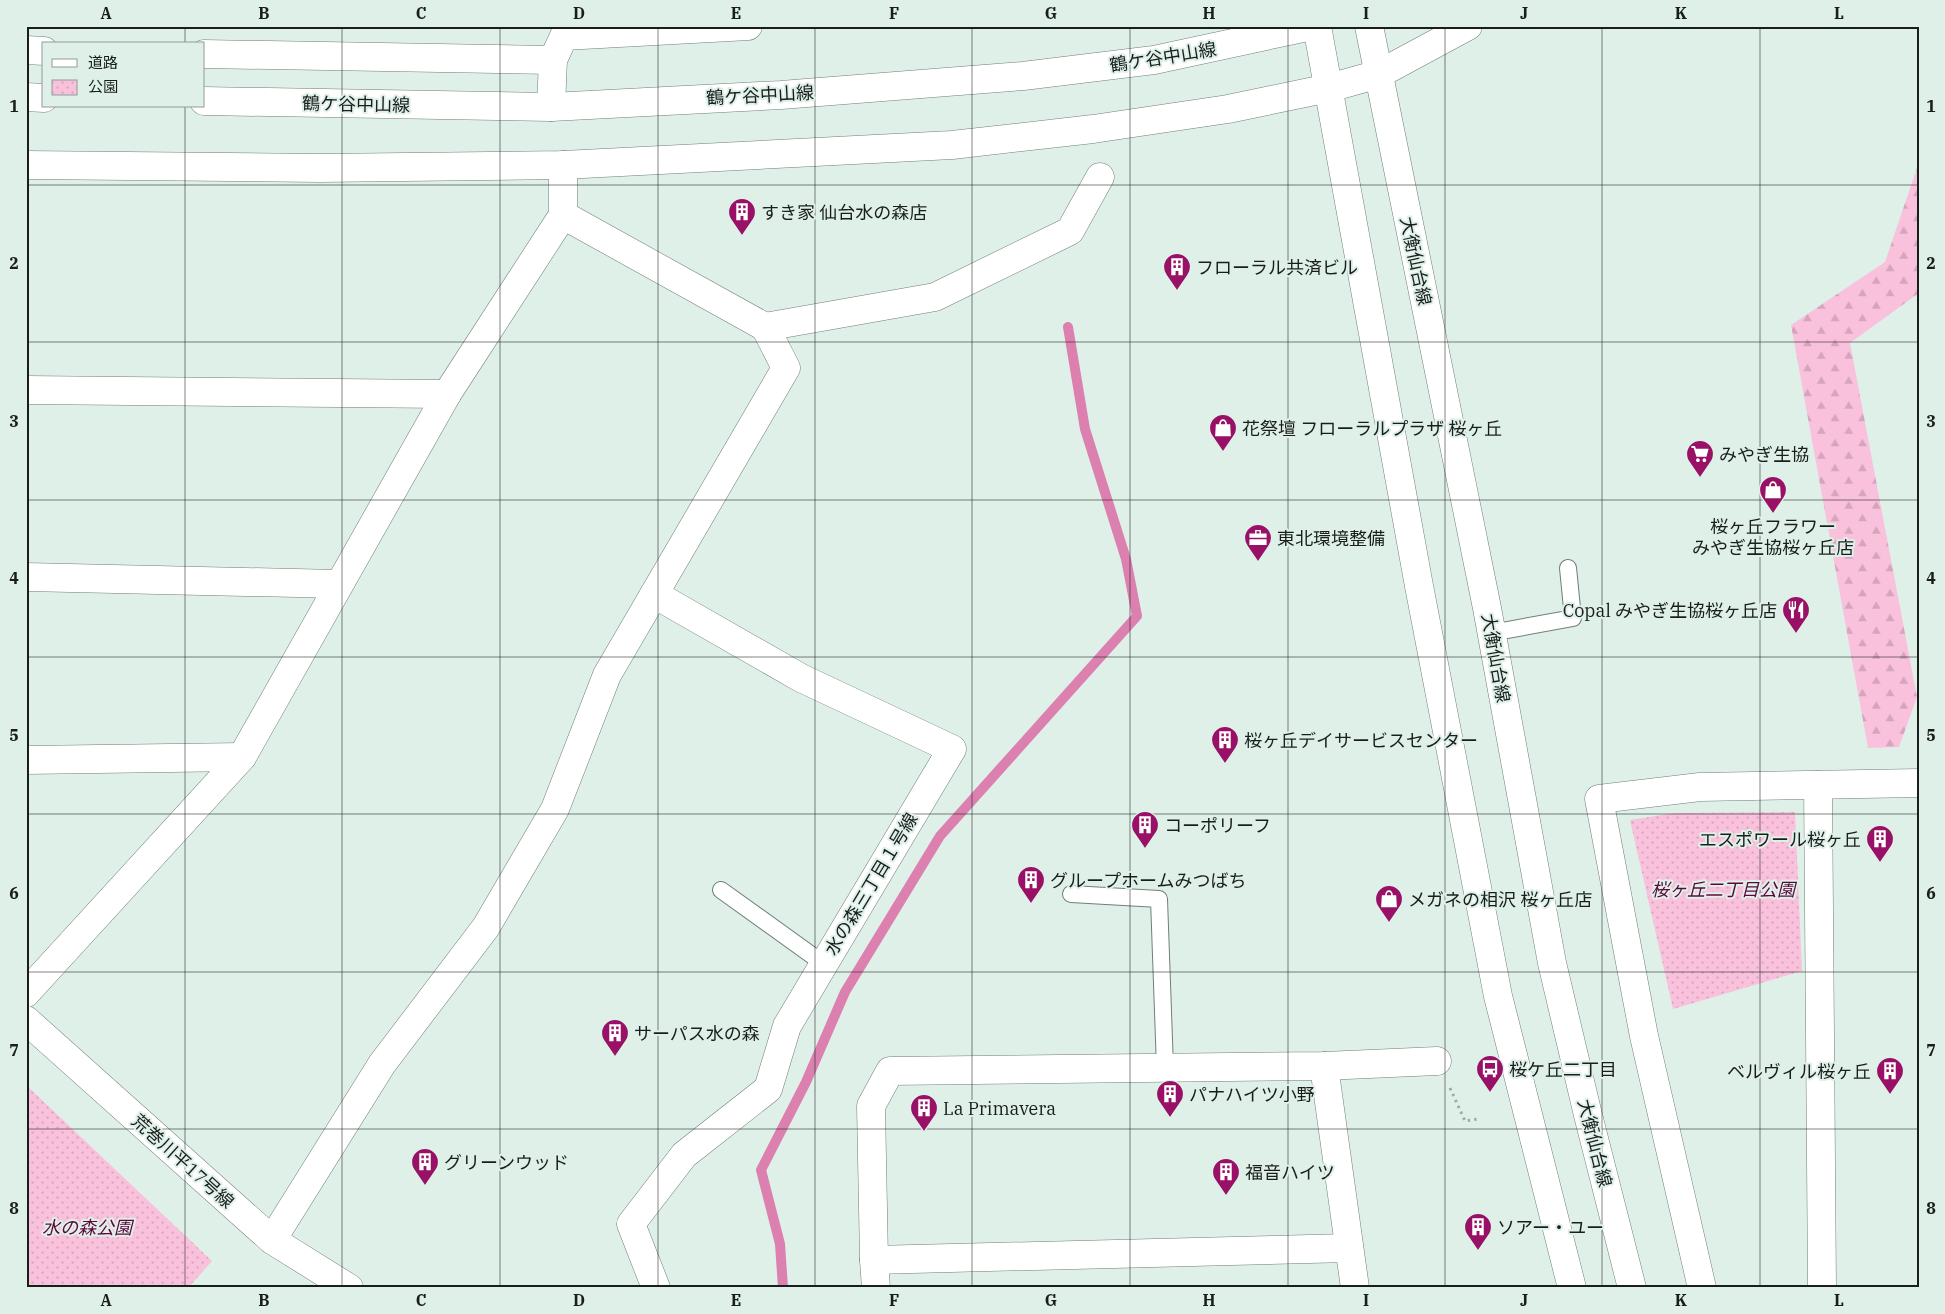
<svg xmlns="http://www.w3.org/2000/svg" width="1945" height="1314" font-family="'IBM Plex Serif','Noto Sans JP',serif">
<defs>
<pattern id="forest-firs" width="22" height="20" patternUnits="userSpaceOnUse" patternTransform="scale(1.25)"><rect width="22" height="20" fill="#f9c1db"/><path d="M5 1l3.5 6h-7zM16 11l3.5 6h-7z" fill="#d5a5bb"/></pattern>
<pattern id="park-dots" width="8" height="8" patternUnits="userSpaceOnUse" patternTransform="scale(1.25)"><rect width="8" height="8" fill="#f9c1db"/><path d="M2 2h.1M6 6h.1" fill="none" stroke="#d5a5bb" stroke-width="1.8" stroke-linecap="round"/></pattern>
</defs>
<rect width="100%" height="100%" fill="#dff0e9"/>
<polygon fill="url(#forest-firs)" points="1919,162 1919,293 1850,343 1917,697 1899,747 1868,748 1791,325 1885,262"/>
<g fill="url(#park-dots)">
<polygon points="1795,812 1802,971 1673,1009 1630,820 1675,813"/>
<polygon points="26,1085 212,1261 188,1288 26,1288"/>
</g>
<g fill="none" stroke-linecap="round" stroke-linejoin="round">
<polyline stroke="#dc80af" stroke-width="10" points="783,1288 780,1244 761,1170 806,1082 845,992 940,836 1137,616 1126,559 1085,429 1068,327"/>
<defs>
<g id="service">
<polyline points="1491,633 1573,618 1568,568"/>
<polyline points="721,890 824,964"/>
<polyline points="1071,894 1159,899 1165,1068"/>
</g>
<g id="minor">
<polyline points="26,50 44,51"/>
<polyline points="204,54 553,60"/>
<polyline points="551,107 553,60 564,36 748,26"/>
<polyline points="765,327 935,297 1070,231 1100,177"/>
<polyline points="26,390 447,394"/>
<polyline points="26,577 338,584"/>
<polyline points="654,594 801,678 952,749 787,1026 768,1089 684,1155 631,1224 656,1288"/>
<polyline points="26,760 242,757"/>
<polyline points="1818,785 1822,1288"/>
<polyline points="26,993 242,757 447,394 563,215 563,165"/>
<polyline points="26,1020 272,1240 349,1288"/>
<polyline points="1324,1066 1355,1288"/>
<polyline points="272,1240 382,1064 486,927 555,809 607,675 786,368 765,327 563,215"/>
<polyline points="874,1260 1349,1248"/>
<polyline points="876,1288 874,1260 871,1106 890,1071 1324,1066 1437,1061"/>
<polyline points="1702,1288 1644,1036 1599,799 1700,787 1919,783"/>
</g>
<g id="tertiary">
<polyline points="26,97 44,98"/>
<polyline points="204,101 551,107 781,95 1023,76 1154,60 1312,26"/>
<polyline points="26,165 320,168 563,165 952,145 1093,129 1228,109 1329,88 1379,74 1468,26"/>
</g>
<g id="secondary">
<polyline points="1317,26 1419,586 1498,996 1572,1288"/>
<polyline points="1369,26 1487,608 1552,963 1588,1115 1632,1288"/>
</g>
</defs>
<use href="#service" stroke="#707f79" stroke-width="18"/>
<use href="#minor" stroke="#707f79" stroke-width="29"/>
<use href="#tertiary" stroke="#707f79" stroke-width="29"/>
<use href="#secondary" stroke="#707f79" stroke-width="29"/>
<polyline stroke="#9fada7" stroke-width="3" stroke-dasharray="2.5 4" stroke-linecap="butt" points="1450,1088 1465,1121 1478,1119"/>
<use href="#service" stroke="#fff" stroke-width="16"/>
<use href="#minor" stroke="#fff" stroke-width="28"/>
<use href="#tertiary" stroke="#fff" stroke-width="28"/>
<use href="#secondary" stroke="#fff" stroke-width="28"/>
</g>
<path fill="none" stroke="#191e1c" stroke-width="1" stroke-opacity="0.55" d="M185 26V44M342 26V1288M500 26V1288M658 26V1288M815 26V1288M972 26V1288M1130 26V1288M1288 26V1288M1445 26V1288M1602 26V1288M1760 26V1288M185 106V1288M26 185H1919M26 342H1919M26 500H1919M26 657H1919M26 814H1919M26 972H1919M26 1129H1919"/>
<defs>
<symbol id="building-pin" viewBox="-11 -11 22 30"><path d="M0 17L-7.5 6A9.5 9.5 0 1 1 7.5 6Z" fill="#981166" stroke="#dff0e9"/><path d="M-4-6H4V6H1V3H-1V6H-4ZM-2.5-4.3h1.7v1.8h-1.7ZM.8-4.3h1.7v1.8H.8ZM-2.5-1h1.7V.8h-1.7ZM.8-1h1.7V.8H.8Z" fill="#fff"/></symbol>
<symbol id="shop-pin" viewBox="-11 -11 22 30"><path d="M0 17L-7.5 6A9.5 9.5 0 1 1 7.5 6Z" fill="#981166" stroke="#dff0e9"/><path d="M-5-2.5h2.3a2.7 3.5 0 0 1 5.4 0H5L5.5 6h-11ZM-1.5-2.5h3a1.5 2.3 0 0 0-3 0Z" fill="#fff"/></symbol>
<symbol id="supermarket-pin" viewBox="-11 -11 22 30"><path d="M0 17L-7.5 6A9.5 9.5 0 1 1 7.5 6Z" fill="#981166" stroke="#dff0e9"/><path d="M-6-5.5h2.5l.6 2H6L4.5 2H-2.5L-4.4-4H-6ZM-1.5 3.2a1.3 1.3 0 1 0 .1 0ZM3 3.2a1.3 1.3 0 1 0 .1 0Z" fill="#fff"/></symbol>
<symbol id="office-pin" viewBox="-11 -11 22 30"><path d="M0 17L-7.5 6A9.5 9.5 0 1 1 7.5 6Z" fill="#981166" stroke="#dff0e9"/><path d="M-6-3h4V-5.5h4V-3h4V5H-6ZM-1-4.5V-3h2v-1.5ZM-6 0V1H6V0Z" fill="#fff"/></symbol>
<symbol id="restaurant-pin" viewBox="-11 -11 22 30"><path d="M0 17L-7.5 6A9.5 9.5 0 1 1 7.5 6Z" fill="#981166" stroke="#dff0e9"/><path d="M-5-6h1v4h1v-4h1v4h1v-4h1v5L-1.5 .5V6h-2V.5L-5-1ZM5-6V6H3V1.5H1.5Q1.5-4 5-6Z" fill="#fff"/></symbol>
<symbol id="bus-pin" viewBox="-11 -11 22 30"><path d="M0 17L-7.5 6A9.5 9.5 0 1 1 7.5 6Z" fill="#981166" stroke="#dff0e9"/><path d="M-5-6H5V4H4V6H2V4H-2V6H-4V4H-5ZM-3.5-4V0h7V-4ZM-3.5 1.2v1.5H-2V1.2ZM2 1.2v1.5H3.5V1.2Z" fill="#fff"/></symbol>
</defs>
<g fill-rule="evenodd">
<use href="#building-pin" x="726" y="196" width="32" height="43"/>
<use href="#building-pin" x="1161" y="251" width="32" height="43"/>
<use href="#shop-pin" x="1207" y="412" width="32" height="43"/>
<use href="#supermarket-pin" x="1684" y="438" width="32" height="43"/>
<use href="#shop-pin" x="1757" y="474" width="32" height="43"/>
<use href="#office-pin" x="1242" y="522" width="32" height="43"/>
<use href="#restaurant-pin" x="1780" y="594" width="32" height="43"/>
<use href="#building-pin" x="1209" y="724" width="32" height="43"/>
<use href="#building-pin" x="1129" y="809" width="32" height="43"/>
<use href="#building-pin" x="1864" y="823" width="32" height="43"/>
<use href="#building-pin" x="1015" y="864" width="32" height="43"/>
<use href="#shop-pin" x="1373" y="883" width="32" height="43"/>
<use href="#building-pin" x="599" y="1017" width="32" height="43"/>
<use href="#bus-pin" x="1474" y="1053" width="32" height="43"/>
<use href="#building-pin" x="1874" y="1055" width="32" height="43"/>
<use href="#building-pin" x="1154" y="1078" width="32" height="43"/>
<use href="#building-pin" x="908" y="1092" width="32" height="43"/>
<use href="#building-pin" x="409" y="1146" width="32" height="43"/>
<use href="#building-pin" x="1210" y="1156" width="32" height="43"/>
<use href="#building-pin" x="1462" y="1211" width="32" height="43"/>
</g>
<g text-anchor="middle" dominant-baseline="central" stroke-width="4" stroke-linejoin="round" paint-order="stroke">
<g font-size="18" fill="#191e1c" stroke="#dff0e9">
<text transform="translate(1163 57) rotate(-9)">鶴ケ谷中山線</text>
<text transform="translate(760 95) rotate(-3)">鶴ケ谷中山線</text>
<text transform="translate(356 104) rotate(1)">鶴ケ谷中山線</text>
<text transform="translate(1416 261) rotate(78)">大衡仙台線</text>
<text transform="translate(1496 658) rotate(80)">大衡仙台線</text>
<text transform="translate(871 884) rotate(-59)">水の森三丁目１号線</text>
<text transform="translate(1595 1143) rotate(76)">大衡仙台線</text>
<text transform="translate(183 1161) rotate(42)">荒巻川平17号線</text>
</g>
<g font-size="18" fill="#191e1c" stroke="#dff0e9" text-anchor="start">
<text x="761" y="212">すき家 仙台水の森店</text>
<text x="1196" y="267">フローラル共済ビル</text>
<text x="1242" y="428">花祭壇 フローラルプラザ 桜ヶ丘</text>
<text x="1719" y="454">みやぎ生協</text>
<text x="1773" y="526" text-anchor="middle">桜ヶ丘フラワー<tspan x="1773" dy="21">みやぎ生協桜ヶ丘店</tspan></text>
<text x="1277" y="538">東北環境整備</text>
<text x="1777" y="610" text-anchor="end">Copal みやぎ生協桜ヶ丘店</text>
<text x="1244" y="740">桜ヶ丘デイサービスセンター</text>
<text x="1164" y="825">コーポリーフ</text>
<text x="1861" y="839" text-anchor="end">エスポワール桜ヶ丘</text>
<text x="1050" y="880">グループホームみつばち</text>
<text x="1408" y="899">メガネの相沢 桜ヶ丘店</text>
<text x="634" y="1033">サーパス水の森</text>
<text x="1509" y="1069">桜ケ丘二丁目</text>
<text x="1871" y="1071" text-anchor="end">ベルヴィル桜ヶ丘</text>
<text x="1189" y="1094">パナハイツ小野</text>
<text x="943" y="1108">La Primavera</text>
<text x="444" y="1162">グリーンウッド</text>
<text x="1245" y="1172">福音ハイツ</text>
<text x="1497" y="1227">ソアー・ユー</text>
</g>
<g font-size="18" font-style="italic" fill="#5c063c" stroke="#dff0e9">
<text x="1723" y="889">桜ヶ丘二丁目公園</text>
<text x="87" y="1227">水の森公園</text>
</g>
</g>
<rect width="1945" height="1314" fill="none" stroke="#dff0e9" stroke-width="55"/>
<rect x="42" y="42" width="162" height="65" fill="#dff0e9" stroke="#909c97"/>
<rect x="52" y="59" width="25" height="8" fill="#ffffff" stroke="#909c97"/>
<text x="88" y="68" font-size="15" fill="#191e1c">道路</text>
<rect x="52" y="80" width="25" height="15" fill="url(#park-dots)" stroke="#909c97"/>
<text x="88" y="92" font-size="15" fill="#191e1c">公園</text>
<rect x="28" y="28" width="1890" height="1258" fill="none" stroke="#191e1c" stroke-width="2"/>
<g font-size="16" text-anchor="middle" font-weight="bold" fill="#191e1c">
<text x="106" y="19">A</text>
<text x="264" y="19">B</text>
<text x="421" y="19">C</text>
<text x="579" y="19">D</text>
<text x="736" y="19">E</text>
<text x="894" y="19">F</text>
<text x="1051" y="19">G</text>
<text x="1209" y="19">H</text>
<text x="1366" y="19">I</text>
<text x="1524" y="19">J</text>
<text x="1681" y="19">K</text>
<text x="1839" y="19">L</text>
<text x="14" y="112">1</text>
<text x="1931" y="112">1</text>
<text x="14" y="269">2</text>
<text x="1931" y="269">2</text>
<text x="14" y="427">3</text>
<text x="1931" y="427">3</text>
<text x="14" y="584">4</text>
<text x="1931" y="584">4</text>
<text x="14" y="741">5</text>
<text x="1931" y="741">5</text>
<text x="14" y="899">6</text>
<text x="1931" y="899">6</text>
<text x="14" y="1056">7</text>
<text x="1931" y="1056">7</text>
<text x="14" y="1214">8</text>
<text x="1931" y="1214">8</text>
<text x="106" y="1306">A</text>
<text x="264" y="1306">B</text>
<text x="421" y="1306">C</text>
<text x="579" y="1306">D</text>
<text x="736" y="1306">E</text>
<text x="894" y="1306">F</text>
<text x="1051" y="1306">G</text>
<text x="1209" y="1306">H</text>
<text x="1366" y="1306">I</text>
<text x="1524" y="1306">J</text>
<text x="1681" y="1306">K</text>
<text x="1839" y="1306">L</text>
</g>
</svg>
